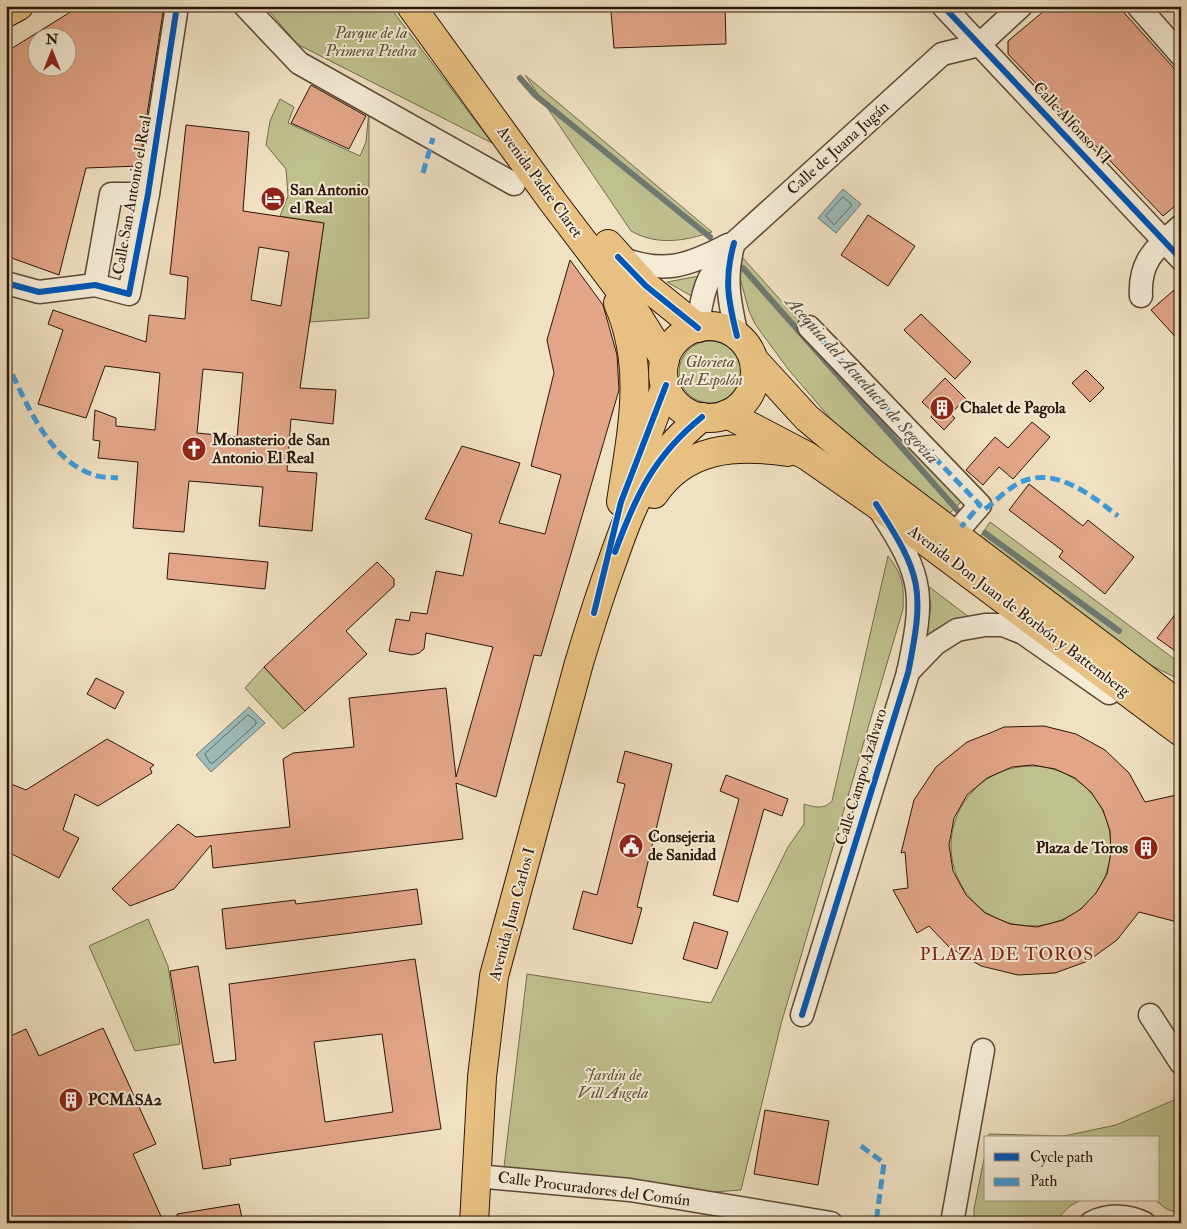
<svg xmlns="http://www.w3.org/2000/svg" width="1187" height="1229" font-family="'IM FELL Double Pica',serif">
<rect width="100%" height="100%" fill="#f0e1c2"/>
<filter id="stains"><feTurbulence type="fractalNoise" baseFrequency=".004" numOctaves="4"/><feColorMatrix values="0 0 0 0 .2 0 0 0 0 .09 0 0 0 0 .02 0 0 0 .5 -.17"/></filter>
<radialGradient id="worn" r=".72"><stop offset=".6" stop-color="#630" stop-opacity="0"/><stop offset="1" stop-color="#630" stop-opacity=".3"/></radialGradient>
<g fill="#bfc18f" stroke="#756b4c">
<polygon points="265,6 389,6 492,143 297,44"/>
<path d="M525 75 712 232C684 241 658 246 631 231Z"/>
<polygon points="280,99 294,107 288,123 360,156 366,142 369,110 369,318 310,322 324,223 280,216 288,196 286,169 266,145 270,121"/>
<polygon points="742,257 961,502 946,517 836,425 788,369 755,324 749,311 740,278"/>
<polygon points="699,276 693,297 667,282"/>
<circle cx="710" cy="372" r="31"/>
<polygon points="990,522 1181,664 1181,680 1150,665 1058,602 977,541"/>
<path d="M888 556C903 575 904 586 903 609L781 1024 741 1190 713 1192 504 1167 527 974 711 1003 788 847 804 824V804C814 807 824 810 832 801Z"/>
<polygon points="928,586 969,617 924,643 931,607"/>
<polygon points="264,667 305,711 283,729 245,688"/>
<circle cx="1031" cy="846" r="80"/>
<polygon points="148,919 168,966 180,1044 135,1051 89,946"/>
<path d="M1181 1097V1211C1170 1214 1163 1206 1155 1200H1158V1138H988L989 1134 1064 1136 1116 1125Z"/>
<polygon points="986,1149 986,1200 1081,1200 1070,1206 1053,1223 974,1223 974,1209"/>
</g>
<g fill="#9cbcba" stroke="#6f7973">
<polygon points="843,189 861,204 836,233 818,218"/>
<polygon points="249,707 265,723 211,772 196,755"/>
</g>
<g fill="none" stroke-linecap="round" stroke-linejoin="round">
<g stroke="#646861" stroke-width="1">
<polygon points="843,197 852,205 834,225 826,216"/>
<polygon points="248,715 256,721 256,724 213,763 210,763 205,754"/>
</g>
<g stroke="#6f7973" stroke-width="6">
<polyline points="520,78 535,95 710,237"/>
<polyline points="743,268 958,511"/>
<polyline points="985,533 1119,631"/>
</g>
</g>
<g fill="#e2a588" stroke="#2b1508" fill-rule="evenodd">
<path d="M80 6H164L139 166 86 168 59 275 6 256V52ZM38 38H68V68H38Z"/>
<polygon points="618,6 725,6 726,44 614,48 611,12"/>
<polygon points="1050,6 1118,6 1181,76 1181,201 1163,216 1008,54 1008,41"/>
<polygon points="311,85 366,116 349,149 291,123"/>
<path d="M186 125 249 132 243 211 324 223 300 388 336 390 333 424 291 419 287 471 317 473 312 531 259 526 263 487 189 481 184 532 133 528 138 462 98 458 100 441 93 440 95 410 116 418V426L155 430 160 373 105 366 86 418 38 404 63 330 48 324 53 310 146 342 149 315 185 319 188 277 170 274ZM259 247 289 252 281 306 251 300ZM203 369 243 373 237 437 197 433Z"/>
<polygon points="868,215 915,246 888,286 841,255"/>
<polygon points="570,260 603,305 617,355 619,390 541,656 534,655 496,797 456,783 463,839 213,868 211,845 174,889 130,906 112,889 178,824 196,837 290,827 283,759 293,753 354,747 349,698 446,688 456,777 493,647 426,633 424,649 419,653 412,655 389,651 396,619 409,621 411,612 427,614 436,571 463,576 472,534 425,519 462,446 520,463 499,523 545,534 561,475 531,466 554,373 547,340"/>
<polygon points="1181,284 1181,343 1151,310"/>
<polygon points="921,314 971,362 955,379 904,330"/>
<polygon points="1086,370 1104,388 1090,402 1072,383"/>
<polygon points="945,378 966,399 950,414 955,418 944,430 931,417 934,413 922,402"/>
<polygon points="1032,422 1050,437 1013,479 999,467 983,485 966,470 995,437 1008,448"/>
<polygon points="1029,484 1083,526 1088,520 1134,557 1105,594 1059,557 1063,551 1009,510"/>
<polygon points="169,553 268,562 265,589 167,579"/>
<polygon points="377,562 394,579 394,586 346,631 367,654 305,711 264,667"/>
<polygon points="1181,607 1181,655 1157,638"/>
<polygon points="96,678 124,692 115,709 87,694"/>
<path d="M1044 726 1076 734 1105 750 1129 773 1145 802 1181 794V923L1139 912 1117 940 1088 961 1055 973 1018 975 981 966 949 947 929 926 917 933 893 890 908 888 905 852 901 853 914 800 936 767 967 742 990 733 1004 727ZM1033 765 1055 769 1075 778 1091 792 1103 810 1110 831 1111 853 1107 874 1096 893 1081 909 1063 920 1037 927 1010 924 985 913 966 895 953 871 949 845 954 818 967 795 987 778 1012 767Z"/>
<polygon points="107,739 154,765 150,768 152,773 98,806 75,794 63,830 79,838 59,878 6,851 6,782 26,790"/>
<polygon points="625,751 672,764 637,907 642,908 632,944 573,929 583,891 597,895 625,784 617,782"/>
<polygon points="726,775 788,799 782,816 764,809 738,902 713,895 739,799 720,791"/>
<polygon points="417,889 422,924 226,949 222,909 295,900 296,904"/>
<polygon points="694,922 728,932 717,969 683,959"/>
<path d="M415 959 441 1129 230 1159 231 1165 203 1169 170 971 198 966 214 1063 236 1060 229 984ZM382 1034 393 1112 325 1122 314 1042Z"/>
<polygon points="103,1028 156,1144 133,1154 164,1223 6,1223 6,1038 26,1029 39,1056"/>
<polygon points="765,1110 829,1121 818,1185 754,1174"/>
<polygon points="239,1204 243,1223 178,1223 177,1214"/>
</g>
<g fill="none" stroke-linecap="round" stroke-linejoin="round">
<defs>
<g id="minor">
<polyline points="245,6 299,63 514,184"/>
<polyline points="943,6 1181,259"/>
<polyline points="1138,6 1181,55"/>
<path d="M733 246C724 278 730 305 737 336"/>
<path d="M618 257C662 275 688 266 728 245"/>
<polyline points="6,283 39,292 95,285 129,294 148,194 177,6"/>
<polyline points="95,285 111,194 148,194"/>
<path d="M1141 296C1139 260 1156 248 1181 226"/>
<polyline points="809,327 980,505 961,527"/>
<path d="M698 328C702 287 708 275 734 243L942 54 979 45 1021 6"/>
<polyline points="908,672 935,644 957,630 985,625 1003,625 1023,633 1109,693"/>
<path d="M802 1015 908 673C924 596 925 579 881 512"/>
<polyline points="1150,1015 1181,1063"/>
<polyline points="476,1176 630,1190 831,1223"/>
<polyline points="952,1223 983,1050"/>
<path d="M1091 1223C1108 1214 1128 1215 1144 1223"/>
</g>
<g id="major">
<polyline points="411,6 553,202 629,302 665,360"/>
<polyline points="6,13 19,6"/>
<polyline points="608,244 646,286 698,328"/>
<path d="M618 303C647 369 631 434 621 502"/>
<circle cx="709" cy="372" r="46"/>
<polyline points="754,360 807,418 868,469 1181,706"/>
<polyline points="727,414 807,456 876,504 1181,732"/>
<polyline points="640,454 666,385"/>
<path d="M654 494C686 447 736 444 788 452"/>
<path d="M474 1223 482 1077 494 976 579 663C589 630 599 597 611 565 633 502 649 460 702 417"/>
</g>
</defs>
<use href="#minor" stroke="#5c4836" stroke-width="25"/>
<use href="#major" stroke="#2b1508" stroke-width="30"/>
<use href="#minor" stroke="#f5ecd7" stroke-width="22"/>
<use href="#major" stroke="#e8c081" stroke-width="28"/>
<g stroke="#3d9add" stroke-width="5" stroke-dasharray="10 5" stroke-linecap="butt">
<polyline points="423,173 433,138"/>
<polyline points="809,327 980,505 961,527"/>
<path d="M6 361C26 402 48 460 94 475 101 478 110 477 118 478"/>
<path d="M985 509C996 501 1007 489 1019 483 1054 465 1091 495 1118 516"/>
<polyline points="861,1146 884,1163 876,1223"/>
</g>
<defs>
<g id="cycleway">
<polyline points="943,6 1181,259"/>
<path d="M734 243C724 279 728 300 737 336"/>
<polyline points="618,257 646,286 698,328"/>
<polyline points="6,283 39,292 95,285 129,294 148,194 177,6"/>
<path d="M615 552C636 495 654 456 702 417"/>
<polyline points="594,613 621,502 666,385"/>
<path d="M802 1015 908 673C925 589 922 575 876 504"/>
</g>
</defs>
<use href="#cycleway" stroke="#f5ecd7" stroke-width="9"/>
<use href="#cycleway" stroke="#0057b8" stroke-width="6"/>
</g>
<defs>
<symbol id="hotel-disc" viewBox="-11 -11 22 22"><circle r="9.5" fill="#8f2418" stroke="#f5ecd7"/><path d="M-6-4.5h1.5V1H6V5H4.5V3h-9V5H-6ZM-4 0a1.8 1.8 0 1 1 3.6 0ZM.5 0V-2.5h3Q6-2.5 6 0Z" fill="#fff"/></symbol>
<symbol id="building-disc" viewBox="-11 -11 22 22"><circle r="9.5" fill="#8f2418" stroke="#f5ecd7"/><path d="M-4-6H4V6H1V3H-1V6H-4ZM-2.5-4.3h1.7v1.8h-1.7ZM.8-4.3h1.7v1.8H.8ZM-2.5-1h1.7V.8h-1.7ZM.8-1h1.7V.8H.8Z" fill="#fff"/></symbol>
<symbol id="church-disc" viewBox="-11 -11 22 22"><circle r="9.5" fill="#8f2418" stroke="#f5ecd7"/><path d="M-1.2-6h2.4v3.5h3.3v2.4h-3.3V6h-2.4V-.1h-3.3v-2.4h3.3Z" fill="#fff"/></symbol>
<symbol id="civic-disc" viewBox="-11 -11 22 22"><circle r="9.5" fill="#8f2418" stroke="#f5ecd7"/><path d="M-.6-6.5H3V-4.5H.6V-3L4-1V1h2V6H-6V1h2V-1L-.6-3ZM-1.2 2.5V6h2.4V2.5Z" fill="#fff"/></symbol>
</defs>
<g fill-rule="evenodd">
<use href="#hotel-disc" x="259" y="185" width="28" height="28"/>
<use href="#building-disc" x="928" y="394" width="28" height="28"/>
<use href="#church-disc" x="180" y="435" width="28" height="28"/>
<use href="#civic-disc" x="617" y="832" width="28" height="28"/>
<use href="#building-disc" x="1132" y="834" width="28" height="28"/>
<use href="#building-disc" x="57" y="1086" width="28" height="28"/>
</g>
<g text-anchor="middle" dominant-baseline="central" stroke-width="4" stroke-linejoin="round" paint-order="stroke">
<g font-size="16" font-style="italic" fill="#5f5137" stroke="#f5ecd7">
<text x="371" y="33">Parque de la<tspan x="371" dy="18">Primera Piedra</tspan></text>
<text x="710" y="362">Glorieta<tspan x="710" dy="18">del Espolón</tspan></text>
<text x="613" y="1075">Jardín de<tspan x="613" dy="18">Vill Ángela</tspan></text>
</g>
<g font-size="16" fill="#2b1508" stroke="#f5ecd7">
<text transform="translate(1072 123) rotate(47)">Calle Alfonso VI</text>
<text transform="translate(838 148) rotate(-42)">Calle de Juana Jugán</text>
<text transform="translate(540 182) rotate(54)">Avenida Padre Claret</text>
<text transform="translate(132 195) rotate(-80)">Calle San Antonio el Real</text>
<text transform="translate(1019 611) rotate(37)">Avenida Don Juan de Borbón y Battemberg</text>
<text transform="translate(861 777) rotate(-73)">Calle Campo Azálvaro</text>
<text transform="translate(512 914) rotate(-75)">Avenida Juan Carlos I</text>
<text transform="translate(594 1189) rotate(7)">Calle Procuradores del Común</text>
</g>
<g font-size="16" font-weight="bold" fill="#2b1508" stroke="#f5ecd7" text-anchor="start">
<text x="290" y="190">San Antonio<tspan x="290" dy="18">el Real</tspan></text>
<text x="960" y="408">Chalet de Pagola</text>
<text x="212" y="440">Monasterio de San<tspan x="212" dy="18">Antonio El Real</tspan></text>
<text x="648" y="837">Consejeria<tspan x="648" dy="18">de Sanidad</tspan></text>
<text x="1128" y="848" text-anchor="end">Plaza de Toros</text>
<text x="88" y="1100">PCMASA2</text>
</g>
<g font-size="18" font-style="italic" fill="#534f46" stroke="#f5ecd7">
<text transform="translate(862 380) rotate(48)">Acequia del Acueducto de Segovia</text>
</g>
<g font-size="18" letter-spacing="1" fill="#7a1f14" stroke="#f5ecd7">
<text x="1007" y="954">PLAZA DE TOROS</text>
</g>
</g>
<rect width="1187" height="1229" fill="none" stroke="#f0e1c2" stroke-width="25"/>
<rect x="8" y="8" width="1172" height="1214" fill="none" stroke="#2b1508" stroke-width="2.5"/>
<rect x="12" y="12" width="1162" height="1204" fill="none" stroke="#2b1508"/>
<rect x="984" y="1136" width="175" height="65" fill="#f5ecd7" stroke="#a49684"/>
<rect x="994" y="1153" width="25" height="8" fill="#0057b8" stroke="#a49684"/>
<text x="1030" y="1162" font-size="15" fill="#2b1508">Cycle path</text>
<rect x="994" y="1178" width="25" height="8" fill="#3d9add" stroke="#a49684"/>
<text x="1030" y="1186" font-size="15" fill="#2b1508">Path</text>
<g transform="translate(52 52)"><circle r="24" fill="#f5ecd7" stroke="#a49684"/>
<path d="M0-4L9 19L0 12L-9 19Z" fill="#8f2418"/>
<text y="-8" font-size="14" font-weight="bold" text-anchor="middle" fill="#2b1508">N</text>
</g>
<rect width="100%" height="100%" filter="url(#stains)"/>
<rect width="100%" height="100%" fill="url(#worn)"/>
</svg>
